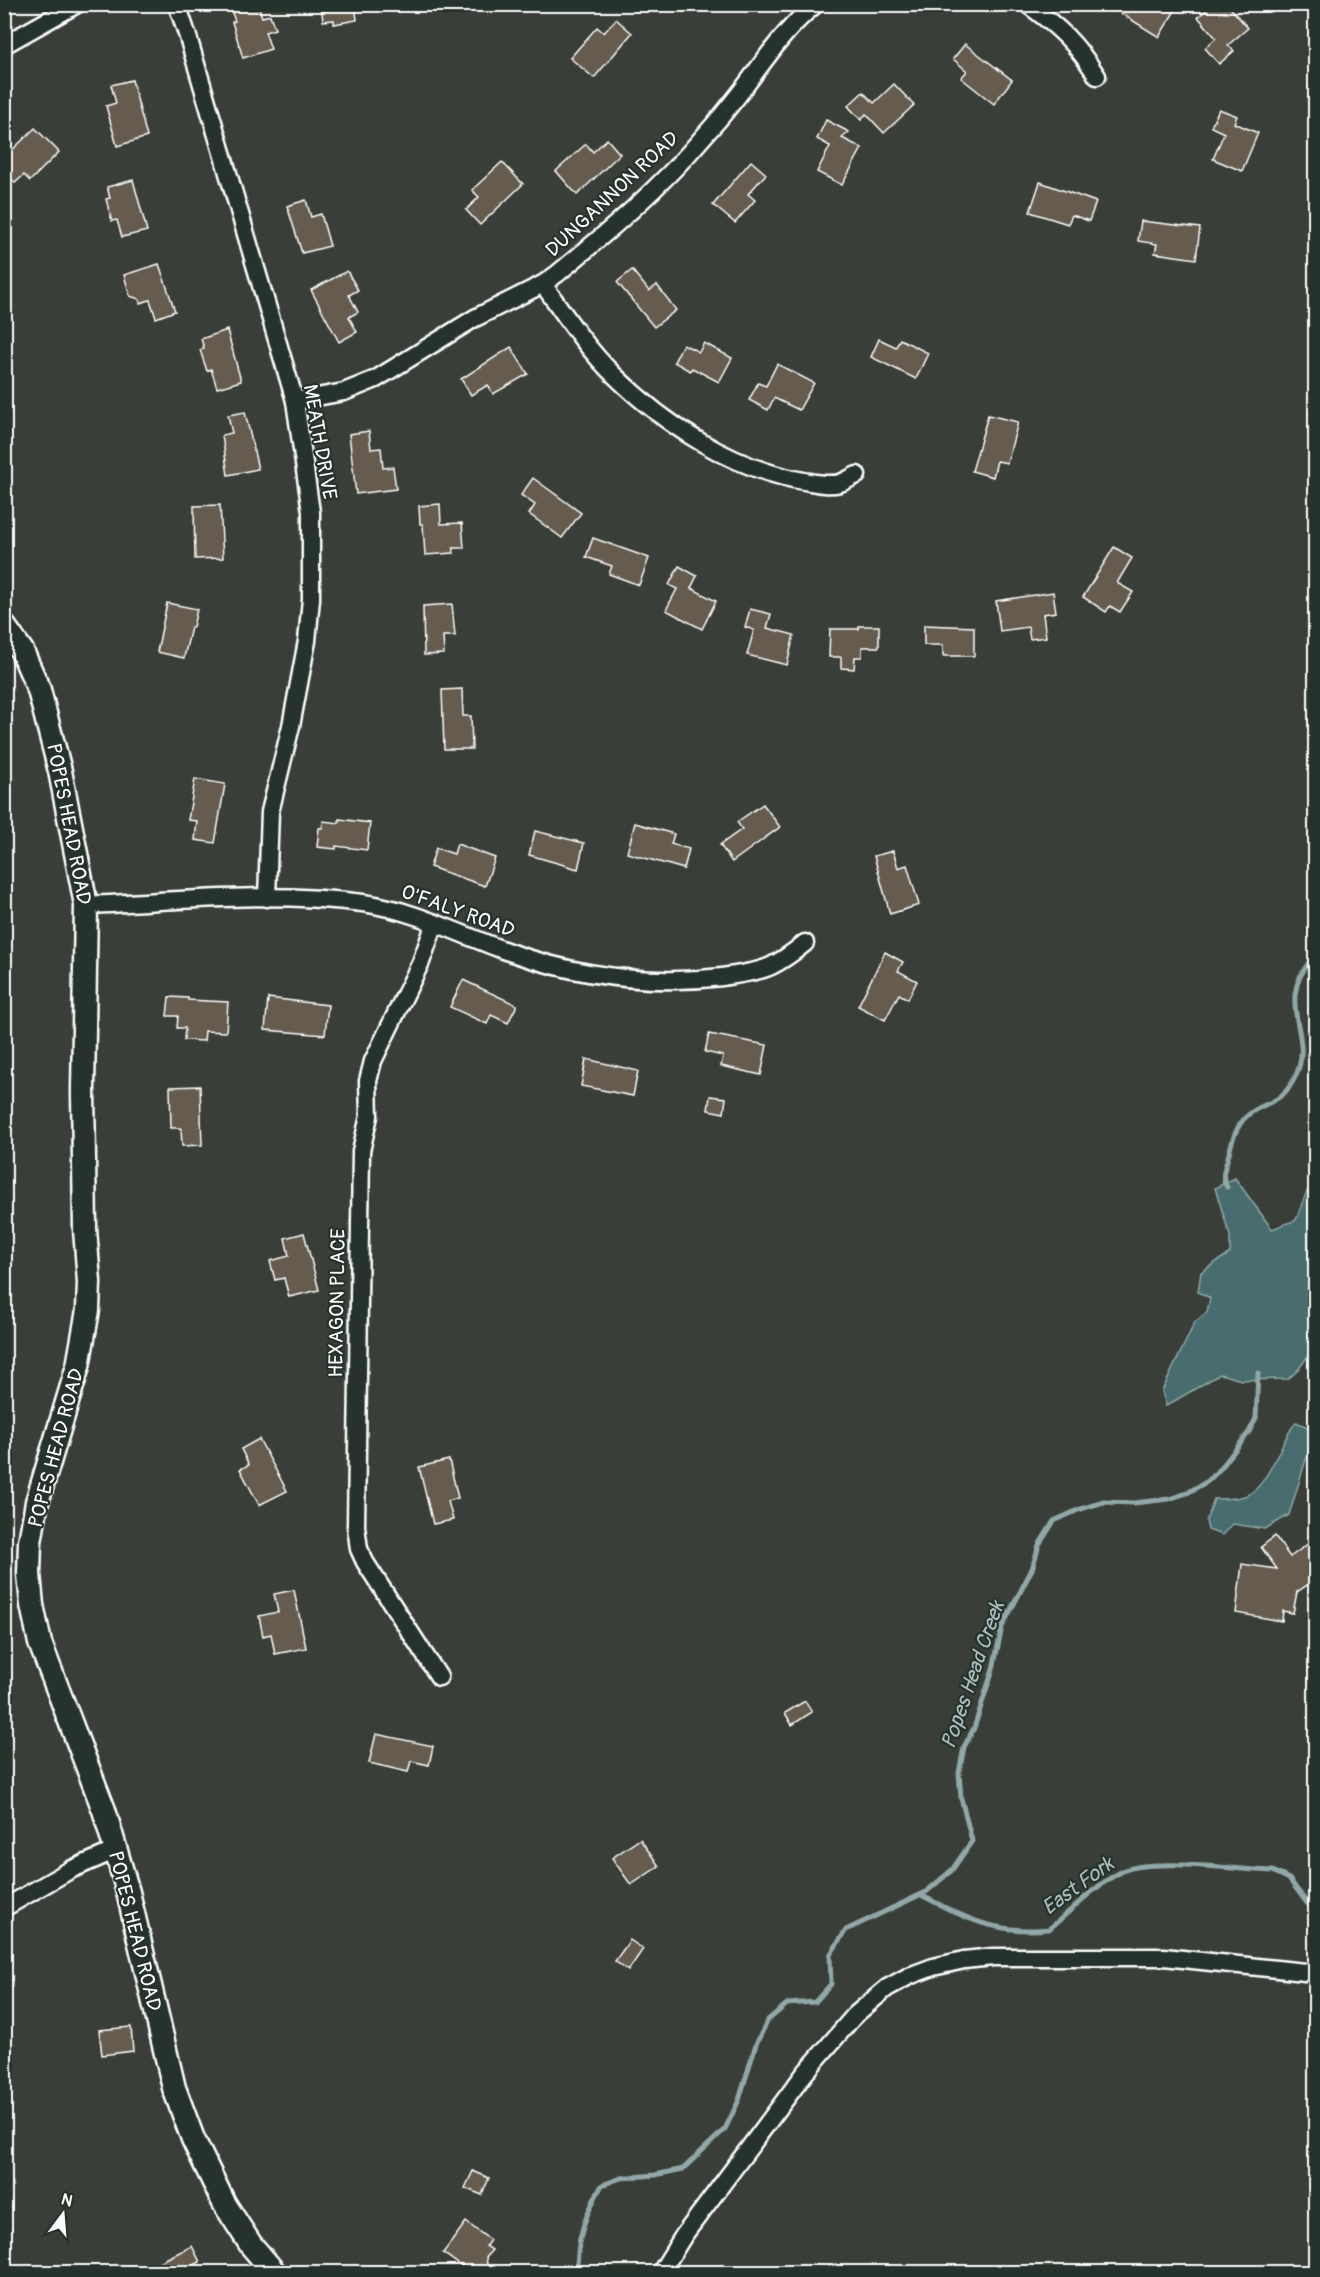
<svg xmlns="http://www.w3.org/2000/svg" width="1320" height="2277" font-family="Pangolin,sans-serif">
<rect width="100%" height="100%" fill="#393f38"/>
<filter id="ink" filterUnits="userSpaceOnUse"><feTurbulence type="fractalNoise" baseFrequency=".0167" numOctaves="2"/><feDisplacementMap in="SourceGraphic" scale="12" xChannelSelector="R" yChannelSelector="G"/><feConvolveMatrix kernelMatrix="1 2 1 2 8 2 1 2 1" color-interpolation-filters="sRGB"/></filter>
<g filter="url(#ink)">
<g fill="#486d6e" stroke="#91a7a8" stroke-width="1.5">
<polygon points="1235,1178 1272,1229 1296,1220 1307,1191 1315,1192 1315,1346 1298,1370 1288,1379 1241,1380 1220,1374 1166,1406 1162,1391 1195,1322 1207,1312 1210,1298 1198,1292 1201,1272 1230,1253 1230,1236 1215,1188"/>
<path d="M1296 1422 1315 1430 1289 1515 1265 1529 1233 1524 1222 1535 1208 1530 1206 1521 1214 1499C1224 1499 1238 1499 1247 1495 1269 1486 1280 1441 1296 1422Z"/>
</g>
<g fill="none" stroke-linecap="round" stroke-linejoin="round">
<g stroke="#91a7a8" stroke-width="5">
<path d="M1227 1187C1220 1177 1225 1168 1228 1157 1232 1142 1235 1127 1247 1116 1263 1101 1279 1106 1293 1081 1319 1036 1272 1006 1311 960H1316"/>
<path d="M921 1895C967 1919 994 1934 1049 1929 1072 1910 1094 1886 1121 1872 1148 1857 1239 1870 1273 1871L1289 1879 1307 1903 1316 1911"/>
<path d="M575 2272C579 2261 577 2250 580 2239 584 2219 592 2202 602 2185L621 2178 655 2175 683 2169 725 2129 739 2100 756 2044 768 2020 787 2004 815 2002 831 1984 830 1955 846 1930 926 1892 952 1870 972 1841 961 1798 959 1773 964 1747 974 1728 993 1669 1002 1627 1032 1569 1039 1545 1054 1521 1078 1510 1103 1502 1134 1503 1169 1499 1187 1493 1208 1481 1221 1468 1249 1432 1256 1418 1258 1373"/>
</g>
</g>
<g fill="#655b50" stroke="#fff" stroke-width="1.5">
<polygon points="248,4 258,4 262,17 270,15 275,29 265,32 271,49 243,58 232,22 235,21 231,10"/>
<polygon points="321,4 355,4 357,20 334,24 334,20 323,21"/>
<polygon points="1106,4 1179,4 1159,37"/>
<polygon points="1213,4 1227,4 1248,28 1228,45 1234,51 1219,64 1205,48 1216,38 1198,17"/>
<polygon points="616,19 632,33 594,78 570,58 597,27 604,33"/>
<polygon points="965,44 1012,80 994,104 961,78 967,71 953,59"/>
<polygon points="132,80 147,137 117,146 106,106 116,103 111,85"/>
<polygon points="894,84 914,105 884,133 866,114 861,120 848,106 863,92 874,103"/>
<polygon points="1219,109 1237,116 1234,123 1258,133 1242,171 1213,159 1224,133 1211,127"/>
<polygon points="826,120 849,132 842,138 862,148 842,185 817,172 830,146 817,139"/>
<polygon points="35,128 59,152 30,181 24,175 15,183 4,172 4,158"/>
<polygon points="607,139 620,154 577,195 556,171 586,144 593,152"/>
<polygon points="751,161 766,174 748,194 755,200 735,223 713,205"/>
<polygon points="502,162 523,184 480,225 466,210 479,197 472,190"/>
<polygon points="133,180 147,231 122,237 117,220 112,221 106,199 110,198 107,187"/>
<polygon points="1040,182 1096,202 1089,221 1072,215 1068,224 1030,212"/>
<polygon points="306,200 311,217 321,214 330,246 302,253 287,206"/>
<polygon points="1141,221 1200,228 1196,259 1155,253 1157,244 1138,241"/>
<polygon points="159,264 175,311 156,318 150,300 140,303 139,299 130,296 124,275"/>
<polygon points="632,270 649,291 657,285 676,310 654,327 617,282"/>
<polygon points="347,271 358,290 349,295 358,312 349,317 357,332 339,342 311,290"/>
<polygon points="227,330 241,381 217,388 211,369 207,371 200,350 204,348 201,339"/>
<polygon points="879,339 896,347 900,339 928,353 916,379 871,357"/>
<polygon points="704,343 732,358 719,382 692,368 690,371 674,362 683,344 699,352"/>
<polygon points="511,347 528,374 493,394 488,385 471,395 461,379"/>
<polygon points="777,364 814,383 799,410 774,398 768,410 749,400 758,383 766,386"/>
<polygon points="245,412 258,469 228,475 222,435 232,433 228,415"/>
<polygon points="988,415 1018,422 1007,463 997,461 993,477 972,471"/>
<polygon points="369,431 371,449 381,448 383,468 393,467 396,489 356,494 349,434"/>
<polygon points="533,478 581,513 562,538 529,514 535,505 521,495"/>
<polygon points="440,504 441,524 462,523 464,548 453,548 454,553 425,555 423,524 420,524 419,506"/>
<polygon points="220,505 223,558 195,559 194,506"/>
<polygon points="593,538 649,558 639,585 609,574 612,566 586,557"/>
<polygon points="1114,547 1132,558 1117,583 1133,592 1120,612 1110,606 1106,612 1083,597"/>
<polygon points="679,566 697,576 691,588 716,601 702,629 666,610 677,589 669,585"/>
<polygon points="1053,592 1056,612 1043,614 1046,637 1030,639 1028,627 1000,631 996,601"/>
<polygon points="167,603 197,609 193,627 191,627 184,658 157,652"/>
<polygon points="452,604 455,636 443,636 444,654 424,655 423,606"/>
<polygon points="750,609 771,614 767,628 794,635 787,665 747,655 754,630 745,627"/>
<polygon points="924,625 974,627 974,656 943,656 943,645 924,645"/>
<polygon points="859,626 879,626 879,647 862,647 862,657 855,657 854,669 841,668 841,657 829,657 830,629 859,629"/>
<polygon points="462,689 463,716 471,716 472,749 444,749 442,690"/>
<polygon points="195,779 225,784 215,843 195,840 197,821 188,820"/>
<polygon points="763,804 780,827 732,862 720,845 742,829 737,822"/>
<polygon points="339,819 370,823 367,850 336,846 336,849 317,847 319,828 322,828 323,821 339,823"/>
<polygon points="635,823 674,834 671,844 689,849 684,869 627,853"/>
<polygon points="535,831 584,843 578,869 529,855"/>
<polygon points="457,844 495,858 485,886 430,867 436,848 454,854"/>
<polygon points="893,851 898,868 907,865 919,905 890,914 874,856"/>
<polygon points="885,952 903,962 898,971 917,981 908,999 899,994 885,1020 858,1006"/>
<polygon points="463,980 517,1005 508,1023 491,1015 487,1024 450,1007"/>
<polygon points="169,997 188,998 188,1000 228,1002 226,1032 205,1031 204,1041 184,1040 185,1028 177,1028 178,1016 167,1016"/>
<polygon points="268,998 328,1005 325,1035 265,1030"/>
<polygon points="709,1034 767,1045 761,1075 721,1066 723,1056 705,1052"/>
<polygon points="586,1059 638,1071 633,1096 581,1086"/>
<polygon points="200,1086 202,1145 182,1146 181,1128 171,1128 170,1087"/>
<polygon points="710,1096 726,1098 724,1113 708,1110"/>
<polygon points="304,1233 319,1290 289,1297 284,1278 275,1280 270,1261 289,1256 285,1238"/>
<polygon points="259,1439 287,1491 259,1505 240,1469 249,1465 241,1449"/>
<polygon points="449,1460 458,1498 448,1501 453,1520 433,1524 419,1467"/>
<polygon points="1275,1536 1290,1557 1316,1538 1316,1579 1297,1592 1293,1613 1283,1611 1282,1621 1236,1613 1242,1564 1277,1569 1261,1547"/>
<polygon points="294,1590 306,1648 275,1654 271,1634 263,1636 259,1616 278,1612 274,1594"/>
<polygon points="805,1701 812,1712 792,1725 785,1713"/>
<polygon points="376,1734 433,1746 429,1765 411,1761 408,1772 369,1763"/>
<polygon points="640,1839 659,1866 631,1885 612,1858"/>
<polygon points="630,1940 643,1949 628,1971 615,1961"/>
<polygon points="131,2027 133,2051 102,2055 99,2030"/>
<polygon points="473,2171 489,2178 482,2195 465,2188"/>
<polygon points="466,2222 490,2240 486,2246 492,2250 486,2257 488,2272 474,2272 465,2267 464,2268 443,2253"/>
<polygon points="192,2246 200,2262 181,2272 139,2272"/>
</g>
<g fill="none" stroke-linecap="round" stroke-linejoin="round">
<defs>
<g id="street">
<polyline points="177,4 188,37 295,401 311,512 311,599 307,641 291,726 270,812 267,898"/>
<path d="M1027 4C1060 28 1076 43 1097 76"/>
<polyline points="4,45 77,4"/>
<path d="M543 284C565 315 586 348 614 375 665 425 732 469 804 481 816 483 828 486 840 483 846 481 852 477 857 475"/>
<path d="M295 401 344 392 376 379 475 318 543 284 557 274C609 231 660 188 704 136 715 124 726 111 736 98 762 65 783 30 816 4"/>
<path d="M86 905C178 901 272 891 363 903 414 910 461 935 509 952 578 976 649 986 722 977 739 974 756 973 771 966 783 960 794 952 805 943"/>
<polyline points="435,923 421,962 373,1061 368,1081 369,1116 361,1151 356,1526 359,1549 365,1562 439,1677"/>
<polyline points="4,1908 70,1870 114,1851"/>
<polyline points="661,2272 684,2235 805,2073 855,2015 887,1988 909,1976 933,1967 964,1960 993,1957 1164,1957 1305,1972"/>
</g>
<polyline id="secondary" points="4,626 22,651 39,690 60,771 86,905 83,1091 85,1229 89,1282 88,1310 78,1366 37,1502 30,1542 29,1574 32,1605 40,1643 104,1810 128,1892 174,2088 193,2139 224,2203 251,2245 274,2272"/>
</defs>
<use href="#street" stroke="#fff" stroke-width="21"/>
<use href="#secondary" stroke="#fff" stroke-width="27"/>
<use href="#street" stroke="#26332d" stroke-width="16"/>
<use href="#secondary" stroke="#26332d" stroke-width="22"/>
</g>
</g>
<g text-anchor="middle" dominant-baseline="central" stroke-width="4.5" stroke-linejoin="round" paint-order="stroke">
<g font-size="20" fill="#fff" stroke="#26332d">
<text transform="translate(612 194) rotate(-43)">DUNGANNON ROAD</text>
<text transform="translate(320 442) rotate(80)">MEATH DRIVE</text>
<text transform="translate(69 824) rotate(79)">POPES HEAD ROAD</text>
<text transform="translate(458 911) rotate(20)">O'FALY ROAD</text>
<text transform="translate(337 1303) rotate(-89)">HEXAGON PLACE</text>
<text transform="translate(56 1448) rotate(-75)">POPES HEAD ROAD</text>
<text transform="translate(135 1931) rotate(76)">POPES HEAD ROAD</text>
</g>
<g font-size="21" font-style="italic" fill="#adbdbe" stroke="#26332d">
<text transform="translate(973 1675) rotate(-71)">Popes Head Creek</text>
<text transform="translate(1078 1886) rotate(-36)">East Fork</text>
</g>
</g>
<rect width="1320" height="2277" fill="none" stroke="#26332d" stroke-width="24"/>
<rect x="12" y="12" width="1296" height="2253" fill="none" stroke="#fff" stroke-width="2" filter="url(#ink)"/>
<g transform="translate(63 2214) rotate(16)" stroke="#26332d" stroke-width="4.5" paint-order="stroke">
<path d="M0-4.5L10 22L0 15L-10 22Z" fill="#ffffff"/>
<text y="-9" font-size="16" font-weight="bold" text-anchor="middle" fill="#ffffff">N</text>
</g>
</svg>
